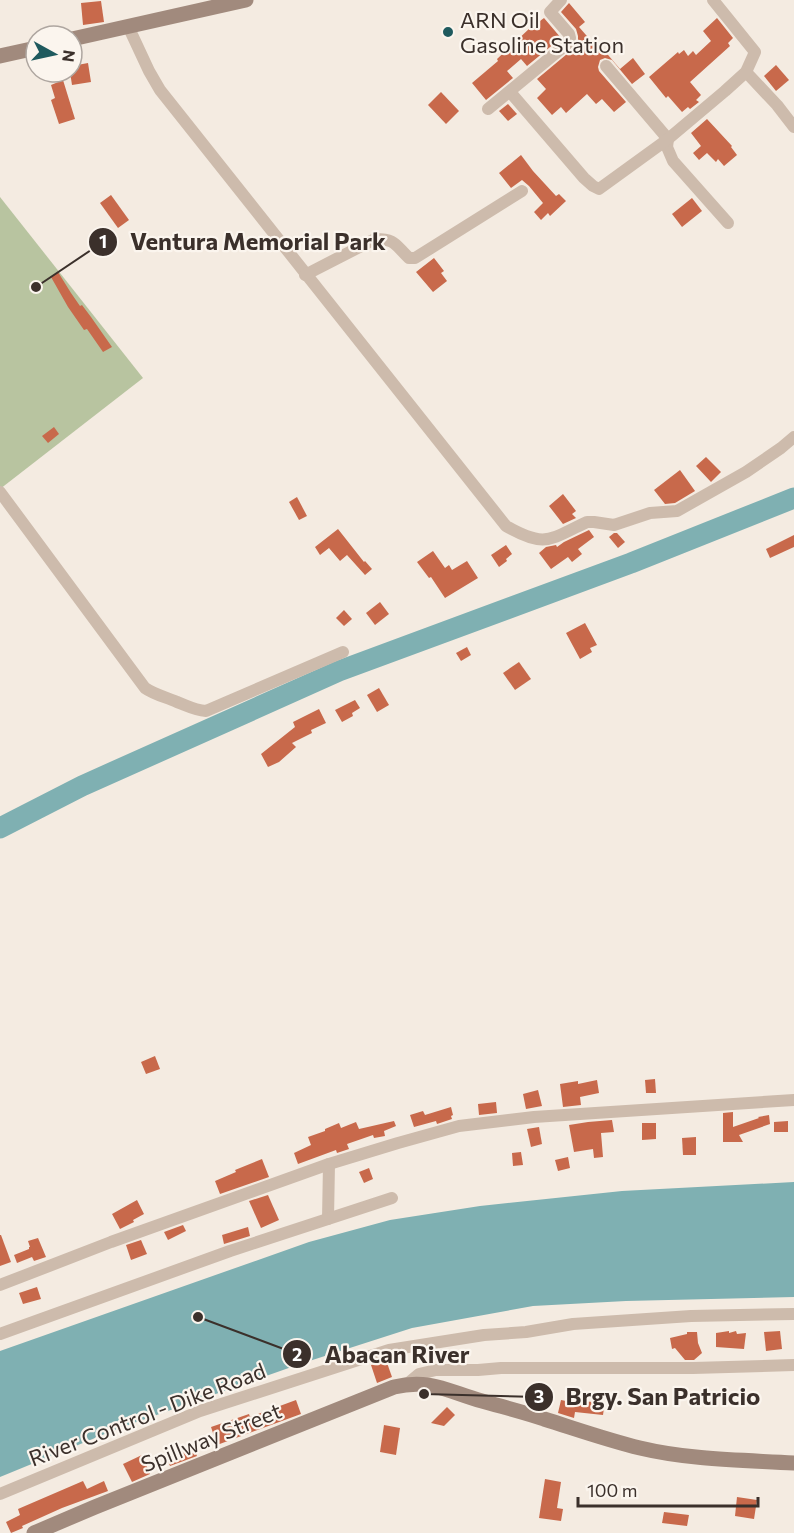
<svg xmlns="http://www.w3.org/2000/svg" width="794" height="1533" font-family="Commissioner,sans-serif">
<rect width="100%" height="100%" fill="#f4ebe1"/>
<polygon fill="#b8c4a0" points="0,197 143,378 0,489"/>
<polygon fill="#7fb0b2" points="794,1182 794,1297 626,1301 533,1306 412,1328 300,1364 117,1429 0,1477 0,1351 309,1242 390,1220 480,1206 622,1191"/>
<g fill="none" stroke-linecap="round" stroke-linejoin="round">
<polyline stroke="#7fb0b2" stroke-width="21" points="0,828 82,786 339,671 631,563 794,498"/>
</g>
<g fill="#c8694b">
<polygon points="101,1 104,22 83,25 81,3"/>
<polygon points="569,3 585,22 579,27 600,51 603,49 620,69 633,58 645,74 632,84 612,60 605,58 600,60 598,67 599,71 626,102 614,112 602,99 596,104 587,94 566,113 561,107 552,115 537,98 546,89 537,79 573,49 578,41 578,36 576,29 561,12"/>
<polygon points="538,18 540,21 544,18 561,38 527,66 521,59 507,71 513,78 486,100 472,83 498,61 497,59 531,27 529,25"/>
<polygon points="717,18 733,38 728,43 730,46 690,82 701,95 696,100 699,102 690,109 688,107 682,112 668,96 666,98 649,77 678,52 679,54 684,50 688,56 693,51 696,55 711,41 703,31"/>
<polygon points="88,63 91,82 72,85 70,72 72,72 72,66"/>
<polygon points="776,65 789,80 776,91 764,76"/>
<polygon points="63,80 75,119 59,124 51,100 55,98 51,85"/>
<polygon points="441,92 459,111 446,124 428,105"/>
<polygon points="508,104 517,114 508,121 499,111"/>
<polygon points="707,119 732,146 731,147 737,155 724,166 718,159 716,162 707,153 699,160 693,153 701,146 691,133"/>
<polygon points="521,155 533,171 556,196 559,194 566,201 550,216 548,213 541,220 534,212 543,203 529,186 522,180 511,188 499,173"/>
<polygon points="111,195 129,220 118,228 100,203"/>
<polygon points="692,198 702,211 682,227 672,214"/>
<polygon points="434,258 444,271 441,273 447,281 433,292 416,272"/>
<polygon points="58,272 71,293 80,306 82,305 91,317 112,347 103,352 87,329 84,330 68,307 51,277"/>
<polygon points="54,427 59,434 48,443 42,436"/>
<polygon points="706,457 721,472 711,482 696,466"/>
<polygon points="680,470 695,491 675,503 665,504 654,490"/>
<polygon points="563,494 576,511 572,514 576,518 563,524 549,506"/>
<polygon points="297,497 307,516 299,520 289,502"/>
<polygon points="338,529 364,562 365,561 372,569 365,575 347,555 340,561 329,548 320,555 315,547"/>
<polygon points="589,530 594,537 578,549 582,554 572,562 568,557 551,569 539,553 546,547 556,545 557,547 564,542"/>
<polygon points="614,533 617,533 625,542 618,548 609,537"/>
<polygon points="794,535 794,547 770,558 766,549"/>
<polygon points="506,545 512,554 506,559 507,561 499,567 491,555"/>
<polygon points="433,551 445,568 449,565 452,570 467,561 478,578 445,598 431,577 429,578 417,562"/>
<polygon points="380,602 389,614 375,625 366,613"/>
<polygon points="344,610 352,619 344,626 336,618"/>
<polygon points="585,623 597,645 590,648 592,652 580,659 566,633"/>
<polygon points="467,647 471,655 461,661 456,653"/>
<polygon points="519,662 531,679 515,690 503,673"/>
<polygon points="379,688 389,705 377,712 367,695"/>
<polygon points="355,700 360,708 352,713 353,716 342,722 335,710"/>
<polygon points="319,709 326,723 311,730 312,733 292,743 296,747 279,762 268,767 261,754 295,727 293,722"/>
<polygon points="155,1056 160,1069 146,1074 141,1062"/>
<polygon points="655,1079 656,1093 646,1093 645,1080"/>
<polygon points="597,1080 599,1093 580,1097 581,1105 563,1107 560,1084 578,1081 578,1084"/>
<polygon points="538,1090 542,1106 526,1109 523,1094"/>
<polygon points="496,1102 497,1113 479,1115 478,1104"/>
<polygon points="451,1107 453,1115 451,1116 452,1119 437,1124 436,1121 414,1127 410,1115 423,1111 425,1115"/>
<polygon points="733,1112 733,1127 759,1118 758,1117 769,1115 770,1124 739,1135 743,1142 723,1142 723,1113"/>
<polygon points="612,1120 614,1132 601,1133 603,1157 594,1158 593,1149 574,1152 569,1125 588,1122"/>
<polygon points="394,1121 396,1126 384,1131 385,1136 374,1138 373,1135 347,1144 349,1149 337,1153 336,1150 298,1164 294,1153 311,1145 308,1137 325,1131 325,1129 339,1123 341,1128 356,1122 359,1129"/>
<polygon points="788,1121 788,1132 774,1132 774,1122"/>
<polygon points="642,1123 656,1123 656,1139 642,1140"/>
<polygon points="539,1127 542,1144 531,1147 527,1129"/>
<polygon points="696,1137 696,1155 683,1155 682,1138"/>
<polygon points="521,1152 523,1165 513,1166 512,1153"/>
<polygon points="568,1157 570,1168 558,1171 555,1160"/>
<polygon points="262,1159 269,1177 220,1194 215,1181 236,1172 235,1170"/>
<polygon points="369,1168 373,1179 364,1183 359,1172"/>
<polygon points="268,1195 279,1220 261,1228 249,1201"/>
<polygon points="137,1200 144,1214 133,1220 134,1222 120,1229 112,1214"/>
<polygon points="183,1225 186,1231 168,1240 164,1232"/>
<polygon points="248,1227 250,1236 224,1244 222,1235"/>
<polygon points="0,1235 1,1235 11,1262 0,1266"/>
<polygon points="38,1238 46,1257 34,1261 32,1257 17,1263 14,1255 29,1249 29,1247 30,1247 28,1241"/>
<polygon points="141,1240 147,1254 131,1260 126,1245"/>
<polygon points="37,1287 41,1299 23,1304 19,1293"/>
<polygon points="729,1331 729,1333 736,1331 737,1334 746,1333 744,1349 716,1347 716,1333"/>
<polygon points="780,1331 782,1349 766,1351 764,1332"/>
<polygon points="687,1332 697,1332 698,1343 702,1353 694,1360 685,1360 675,1348 672,1349 670,1338 687,1334"/>
<polygon points="386,1360 392,1377 377,1383 371,1365"/>
<polygon points="296,1400 301,1414 217,1445 211,1427 249,1414 250,1417"/>
<polygon points="561,1400 581,1404 582,1401 593,1402 592,1406 604,1408 603,1415 575,1412 574,1418 558,1413"/>
<polygon points="447,1407 455,1415 444,1426 431,1423"/>
<polygon points="384,1425 400,1428 396,1455 380,1452"/>
<polygon points="192,1444 197,1456 170,1466 166,1457"/>
<polygon points="142,1455 150,1474 132,1482 123,1464"/>
<polygon points="545,1479 561,1482 557,1508 563,1509 561,1521 539,1518"/>
<polygon points="83,1481 87,1489 104,1481 108,1491 62,1508 22,1526 23,1528 11,1533 6,1522 20,1515 18,1509"/>
<polygon points="737,1497 757,1500 754,1519 735,1516"/>
<polygon points="664,1512 689,1515 687,1526 662,1523"/>
</g>
<g fill="none" stroke-linecap="round" stroke-linejoin="round">
<g stroke="#cdbbac" stroke-width="12">
<path d="M128 26 149 71 160 90 506 526C546 549 550 539 587 522H594L614 525 650 513 677 511 746 472 781 448 794 437"/>
<polyline points="606,66 668,139 667,147 673,161 728,223"/>
<polyline points="746,72 777,105 794,127"/>
<polyline points="510,92 584,178 593,186 599,189 668,139 725,91 746,72 755,52 713,0"/>
<polyline points="488,109 568,43 570,38 569,34 550,12 561,0"/>
<path d="M305 275 375 239C396 239 395 245 409 258H415L522 191"/>
<path d="M0 492 145 688C155 695 166 697 177 702 188 706 194 710 206 711L343 652"/>
<polyline points="328,1219 329,1164"/>
<polyline points="0,1285 111,1242 329,1164 398,1143 459,1126 534,1117 794,1100"/>
<polyline points="0,1334 230,1251 392,1198"/>
<polyline points="407,1384 419,1374 436,1370 478,1370 501,1368 693,1368 794,1365"/>
<polyline points="0,1494 200,1411 389,1350 484,1335 526,1332 573,1324 691,1316 794,1314"/>
</g>
<g stroke="#a18a7d" stroke-width="15">
<polyline points="72,39 246,0"/>
<polyline points="0,56 36,48"/>
<path d="M34 1533 95 1507 394 1387C430 1378 449 1392 482 1401 503 1407 524 1412 544 1419 576 1429 607 1440 640 1448 690 1460 743 1460 794 1463"/>
</g>
</g>
<circle fill="#1f5a5e" stroke="#fbf5ee" stroke-width="2" cx="448" cy="32" r="6"/>
<g text-anchor="middle" dominant-baseline="central" stroke-width="4.5" stroke-linejoin="round" paint-order="stroke">
<g font-size="22" fill="#3b302b" stroke="#fbf5ee" text-anchor="start">
<text x="460" y="19">ARN Oil<tspan x="460" dy="25">Gasoline Station</tspan></text>
</g>
<g font-size="22" fill="#3b302b" stroke="#fbf5ee">
<text transform="translate(147 1414) rotate(-21)">River Control - Dike Road</text>
<text transform="translate(211 1437) rotate(-22)">Spillway Street</text>
</g>
</g>
<path fill="none" stroke="#3b302b" stroke-width="2" d="M36 287L103 242M198 1317L297 1354M424 1394L539 1397"/>
<g fill="#3b302b" stroke="#fbf5ee" stroke-width="2">
<circle cx="36" cy="287" r="6"/>
<circle cx="198" cy="1317" r="6"/>
<circle cx="424" cy="1394" r="6"/>
<circle cx="103" cy="242" r="15"/>
<circle cx="297" cy="1354" r="15"/>
<circle cx="539" cy="1397" r="15"/>
</g>
<g font-size="18" text-anchor="middle" font-weight="bold" fill="#fff">
<text x="103" y="248">1</text>
<text x="297" y="1361">2</text>
<text x="539" y="1403">3</text>
</g>
<g font-size="24" text-anchor="middle" font-weight="bold" fill="#3b302b" stroke="#fbf5ee" stroke-width="4.5" stroke-linejoin="round" paint-order="stroke">
<text x="258" y="250">Ventura Memorial Park</text>
<text x="397" y="1363">Abacan River</text>
<text x="663" y="1405">Brgy. San Patricio</text>
</g>
<g transform="translate(54 54) rotate(98)"><circle r="28" fill="#fbf5ee" stroke="#aea6a0" stroke-width="1.5"/>
<path d="M0-4.5L10 22L0 15L-10 22Z" fill="#1f5a5e"/>
<text y="-9" font-size="16" font-weight="bold" text-anchor="middle" fill="#3b302b">N</text>
</g>
<path d="M578 1497v9h180v-9" fill="none" stroke="#3b302b" stroke-width="3"/>
<text x="587" y="1497" font-size="18" fill="#3b302b" stroke="#fbf5ee" stroke-width="4.5" paint-order="stroke">100 m</text>
</svg>
